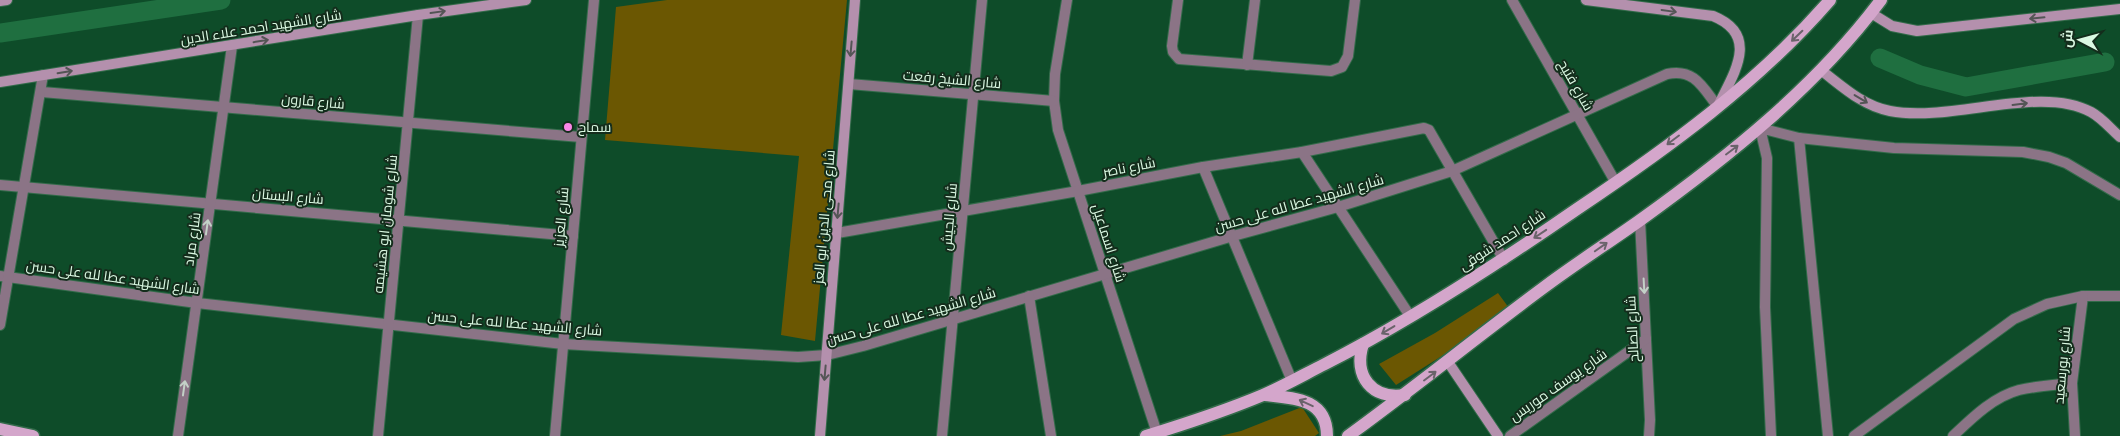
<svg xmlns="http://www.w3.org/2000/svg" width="2120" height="436" font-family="'Roboto Condensed',Cairo,sans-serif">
<rect width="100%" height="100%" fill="#0e4c29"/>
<g fill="#6b5702">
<polygon points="667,0 847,0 815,341 781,335 799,156 605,140 616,7"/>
<polygon points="1498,293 1509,308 1445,354 1396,385 1379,364 1435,333"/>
<polygon points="1302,407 1319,433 1315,436 1220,436 1241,431"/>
</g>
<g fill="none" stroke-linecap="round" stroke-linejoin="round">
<g stroke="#1f6f40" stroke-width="19">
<polyline points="0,33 221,0"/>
<polyline points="1880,58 1920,75 1966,87 2105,62"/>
</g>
<defs>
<g id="street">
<polyline points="1067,0 1055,74 1054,101 1058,130 1157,433"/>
<polyline points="1178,0 1172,46 1173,52 1179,59 1331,71 1342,67 1348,56 1355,0"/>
<polyline points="1512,0 1616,183"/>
<polyline points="1247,65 1255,0"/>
<polyline points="849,84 1054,101"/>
<polyline points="42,92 581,137"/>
<polyline points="1799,138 1828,436"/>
<polyline points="1302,152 1410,316"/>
<polyline points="1203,167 1292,381"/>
<polyline points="0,185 573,236"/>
<polyline points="1640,220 1650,420 1649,436"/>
<polyline points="837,233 1078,191 1203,167 1302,152 1424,128 1429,130 1504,260"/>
<path d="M0 276 197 303 563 344 798 357 827 355 863 346 1233 236 1338 207 1452 171 1667 74C1695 68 1703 88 1718 107"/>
<polyline points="1029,296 1051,436"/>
<polyline points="0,325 43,75"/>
<polyline points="178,436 232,46"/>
<polyline points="378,436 418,15"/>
<polyline points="555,436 594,0"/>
<polyline points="942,436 982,0"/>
<polyline points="1510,436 1646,339"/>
<polyline points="1771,436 1765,307 1767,158 1760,128 1799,138 1894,148 2023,152 2049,157 2066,163 2120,195"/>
<polyline points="1854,436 2014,319 2047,304 2083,296 2120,296"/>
<path d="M1953 436C1972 418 1993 397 2019 390 2036 386 2055 385 2072 383"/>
<polyline points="2075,436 2072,383 2083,296"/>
</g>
<g id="secondary">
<path d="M1586 0 1713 16C1760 35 1734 73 1719 104"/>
<polyline points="0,1 7,0"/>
<polyline points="1871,13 1892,26 1917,31 2120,9"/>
<path d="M1822 71C1843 87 1863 106 1890 111 1951 123 2040 84 2091 112 2102 118 2111 129 2120 137"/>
<polyline points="0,82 418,15 526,0"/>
<polyline points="1448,362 1498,436"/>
<polyline points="820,436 855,0"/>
</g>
<g id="primary">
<path d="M1363 344C1353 376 1372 400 1405 395"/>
<path d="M1265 395C1293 398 1327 398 1327 436"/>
<polyline points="0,429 33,436"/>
<path d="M1146 436C1185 424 1225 411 1263 395 1284 386 1305 374 1325 364 1413 319 1496 265 1577 209 1668 148 1758 83 1830 0"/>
<path d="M1348 436C1414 388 1478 336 1543 288 1575 264 1608 243 1639 221 1728 157 1815 88 1881 0"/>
</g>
</defs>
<use href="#street" stroke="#336b4a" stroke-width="12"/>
<use href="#secondary" stroke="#336b4a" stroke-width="12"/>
<use href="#primary" stroke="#336b4a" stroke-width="15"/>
<use href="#street" stroke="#8b7486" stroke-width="10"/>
<use href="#secondary" stroke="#b490ad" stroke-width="10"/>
<use href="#primary" stroke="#d4a6cb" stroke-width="12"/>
</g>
<defs><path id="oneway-shaft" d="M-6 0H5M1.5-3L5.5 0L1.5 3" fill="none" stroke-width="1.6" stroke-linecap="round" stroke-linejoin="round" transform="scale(1.25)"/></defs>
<g stroke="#545556">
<use href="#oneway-shaft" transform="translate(1669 11) rotate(8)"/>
<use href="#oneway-shaft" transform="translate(438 12) rotate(-8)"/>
<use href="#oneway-shaft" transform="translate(2037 18) rotate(174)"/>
<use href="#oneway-shaft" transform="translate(261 41) rotate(-9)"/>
<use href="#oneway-shaft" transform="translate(851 49) rotate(95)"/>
<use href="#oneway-shaft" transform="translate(65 72) rotate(-9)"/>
<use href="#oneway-shaft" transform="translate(1861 99) rotate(31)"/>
<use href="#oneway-shaft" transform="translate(2020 104) rotate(-7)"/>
<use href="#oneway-shaft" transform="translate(838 211) rotate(95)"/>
<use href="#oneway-shaft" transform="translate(825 373) rotate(95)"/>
</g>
<g stroke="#6a636b">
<use href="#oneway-shaft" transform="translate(1797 36) rotate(136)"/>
<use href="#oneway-shaft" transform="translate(1673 140) rotate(143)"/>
<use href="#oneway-shaft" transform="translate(1732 150) rotate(-37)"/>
<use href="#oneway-shaft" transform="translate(1540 234) rotate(146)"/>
<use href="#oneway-shaft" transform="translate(1601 247) rotate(-35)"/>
<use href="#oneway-shaft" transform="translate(1388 330) rotate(149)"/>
<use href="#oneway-shaft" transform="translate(1430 376) rotate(-37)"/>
<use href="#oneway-shaft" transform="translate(1306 403) rotate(-155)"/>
</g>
<g stroke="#c3d1c7">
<use href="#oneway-shaft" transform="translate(207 227) rotate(-82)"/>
<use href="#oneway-shaft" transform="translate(1644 286) rotate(87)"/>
<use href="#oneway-shaft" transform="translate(184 388) rotate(-82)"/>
</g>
<circle fill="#fa87e7" stroke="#142d1c" stroke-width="2" cx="568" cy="127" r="5"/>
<g text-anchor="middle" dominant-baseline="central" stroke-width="4" stroke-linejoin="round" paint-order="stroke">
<g font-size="14" fill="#dbf9e3" stroke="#142d1c">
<text transform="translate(261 27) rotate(-9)">شارع الشهيد احمد علاء الدين</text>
<text transform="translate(952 79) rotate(5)">شارع الشيخ رفعت</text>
<text transform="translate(1576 85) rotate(60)">شارع فتيح</text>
<text transform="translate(313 101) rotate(5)">شارع قارون</text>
<text transform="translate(1129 167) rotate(-11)">شارع ناصر</text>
<text transform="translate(288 196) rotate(5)">شارع البستان</text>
<text transform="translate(1299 203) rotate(-16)">شارع الشهيد عطا لله على حسن</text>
<text transform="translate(561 217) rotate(-85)">شارع العزيز</text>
<text transform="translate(824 217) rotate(-85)">شارع محى الدين ابو العز</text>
<text transform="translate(949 217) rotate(-85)">شارع الجيش</text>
<text transform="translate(385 224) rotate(-84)">شارع شومان ابو هشيمه</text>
<text transform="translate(192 239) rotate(-82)">شارع مراد</text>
<text transform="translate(1502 240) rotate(-33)">شارع احمد شوقى</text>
<text transform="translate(1109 243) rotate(72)">شارع اسماعيل</text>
<text transform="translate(113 277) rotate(8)">شارع الشهيد عطا لله على حسن</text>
<text transform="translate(911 316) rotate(-16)">شارع الشهيد عطا لله على حسن</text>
<text transform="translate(515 323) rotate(5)">شارع الشهيد عطا لله على حسن</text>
<text transform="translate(1632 329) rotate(-93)">شارع الصالح</text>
<text transform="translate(2062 365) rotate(-85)">شارع بورسعيد</text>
<text transform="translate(1558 385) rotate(-35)">شارع يوسف موريس</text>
</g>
<g font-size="14" fill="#dbf9e3" stroke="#142d1c" text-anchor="start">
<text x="578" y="127">سماح</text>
</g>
</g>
<g transform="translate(2080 40) rotate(276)" stroke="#142d1c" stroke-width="4" paint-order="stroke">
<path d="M0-4L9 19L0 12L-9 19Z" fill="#dbf9e3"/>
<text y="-8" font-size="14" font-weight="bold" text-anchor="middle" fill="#dbf9e3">ش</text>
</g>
</svg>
